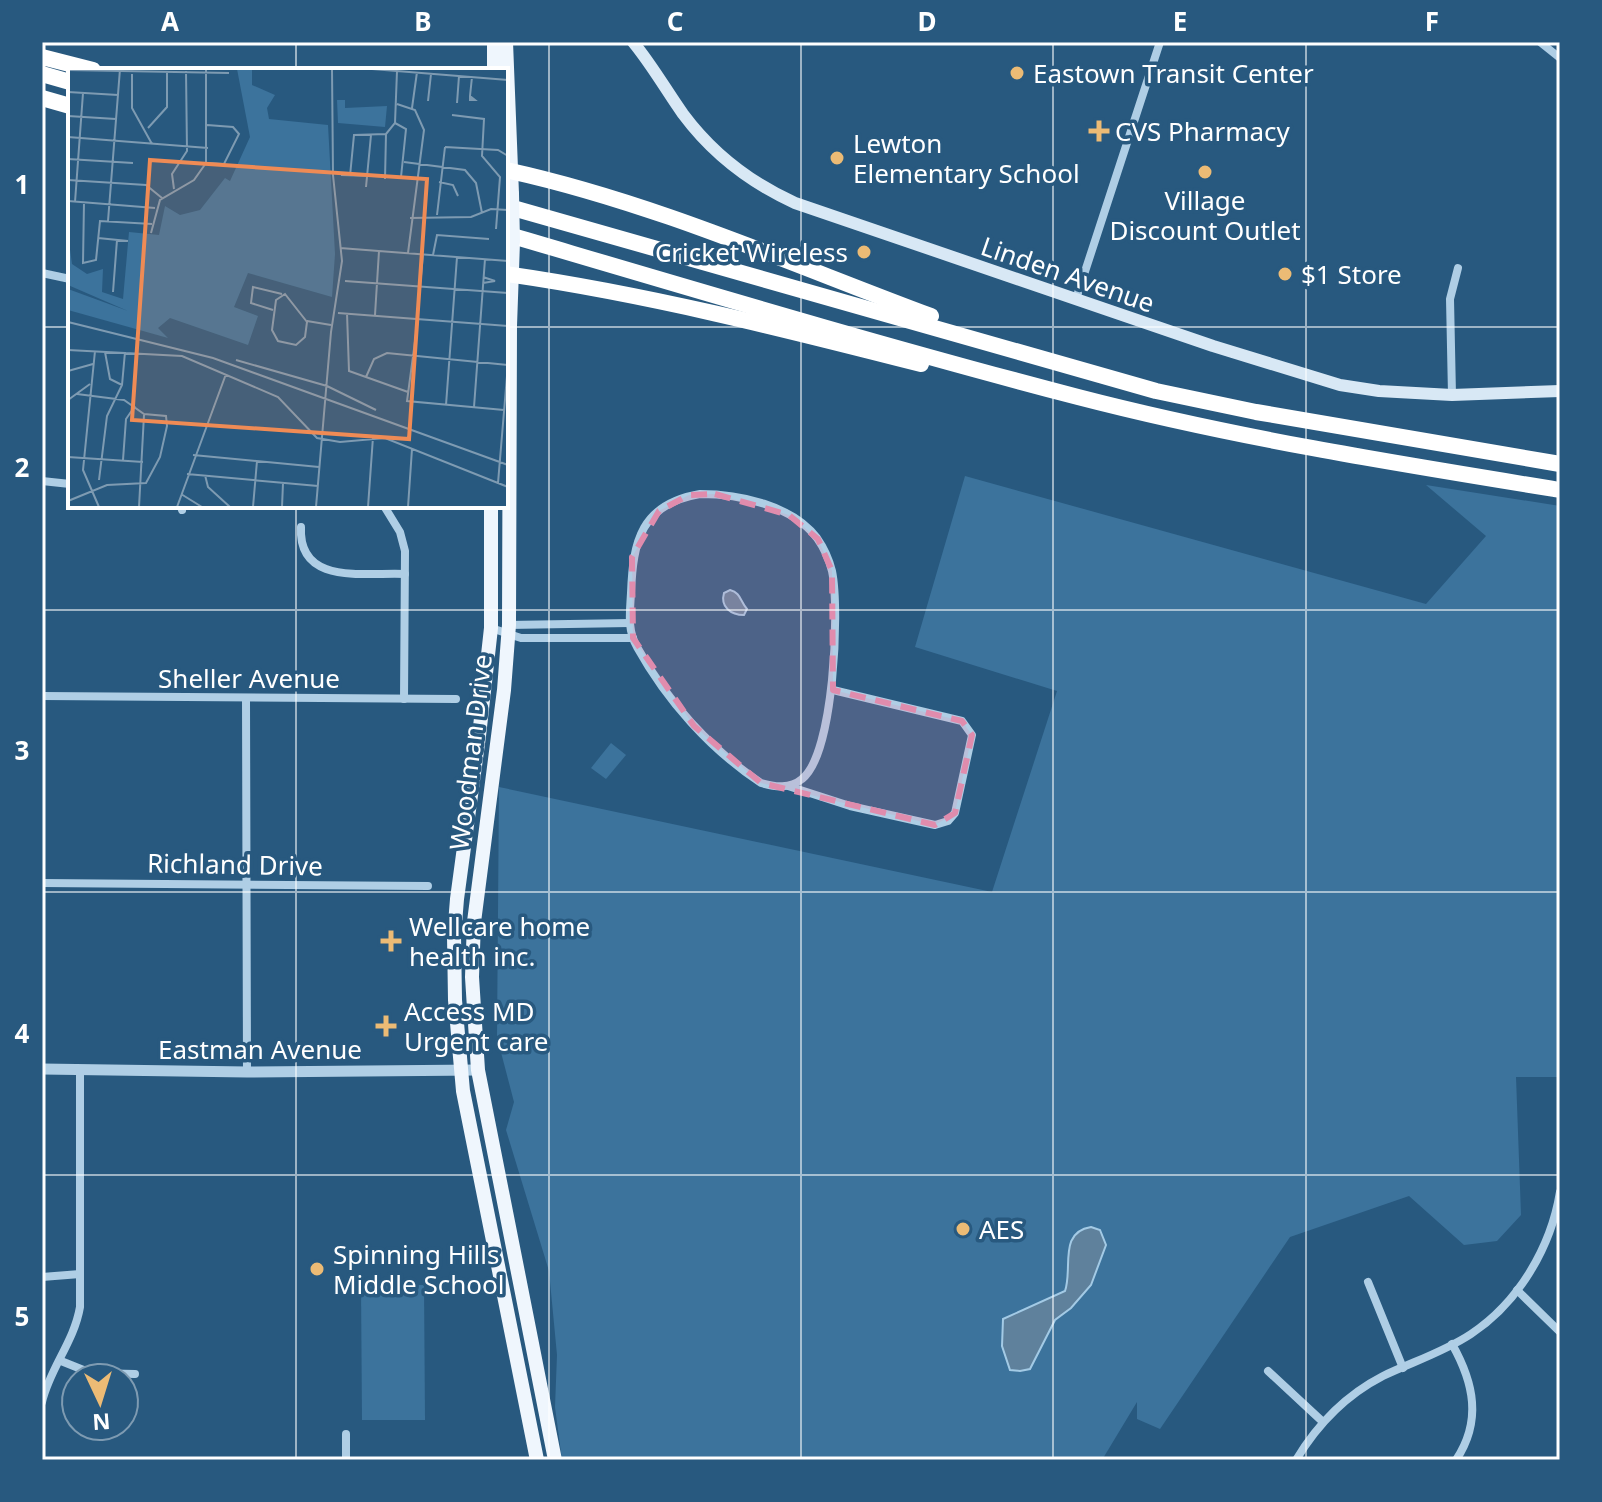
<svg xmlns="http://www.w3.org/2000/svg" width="1602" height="1502" font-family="'Noto Sans',sans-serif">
<rect width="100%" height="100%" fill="#28597f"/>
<g fill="#3c739c">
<polygon points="965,476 1426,604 1486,536 1426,485 1560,506 1560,1077 1516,1077 1521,1215 1497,1241 1464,1245 1409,1196 1290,1237 1160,1429 1137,1419 1137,1402 1102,1460 562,1460 555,1407 557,1355 549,1271 506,1130 514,1102 497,1037 499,787 992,892 1057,691 915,647"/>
<polygon points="611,743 626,755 606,779 591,768"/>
<polygon points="424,1285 425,1420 362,1420 361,1286"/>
</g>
<g fill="#5f819c" stroke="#a3cae5" stroke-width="2">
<path d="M730 590C741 593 740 601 747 609L744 615C731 615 720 607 724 593Z"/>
<path d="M1091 1227 1100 1230 1106 1245 1091 1285 1071 1308 1055 1320 1030 1369 1020 1371 1010 1370 1002 1346 1003 1319 1065 1291C1073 1269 1058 1232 1091 1227Z"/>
</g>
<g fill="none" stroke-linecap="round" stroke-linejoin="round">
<g stroke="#afcee5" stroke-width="8">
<polyline points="1540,42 1560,58"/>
<polyline points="42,273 70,279"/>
<polyline points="1076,299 1160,42"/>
<polyline points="1452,395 1450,299 1458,268"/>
<polyline points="42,481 70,484"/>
<path d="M700 494C739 494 792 505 817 538 824 548 829 559 832 571 840 610 834 754 802 779 790 789 775 787 761 783 710 749 667 701 637 647 627 630 630 612 631 593 633 541 641 504 700 494Z"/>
<polyline points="181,506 182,510"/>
<polyline points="384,506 400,532 405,551 404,699"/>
<path d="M301 527C298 586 365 572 405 574"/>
<polyline points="507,625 630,623"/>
<polyline points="491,628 521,638 633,638"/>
<polyline points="42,696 456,699"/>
<polyline points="246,699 247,1072"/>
<polyline points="788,786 850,806 935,825 948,821 955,813 972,735 962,721 833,690"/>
<polyline points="42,883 428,886"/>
<polyline points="42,1277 80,1274"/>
<polyline points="1368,1282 1403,1368"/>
<polyline points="1517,1290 1560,1332"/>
<path d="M1452 1344C1474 1383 1482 1421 1456 1460"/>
<polyline points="61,1361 91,1373 135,1374"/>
<polyline points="1268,1371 1323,1422"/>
<path d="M42 1402C50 1368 74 1342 80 1307V1069"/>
<polyline points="346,1460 346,1434"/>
<path d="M1296 1460C1317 1425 1346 1395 1383 1376 1412 1362 1444 1352 1471 1334 1519 1302 1551 1247 1560 1192"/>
</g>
<polyline stroke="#afcee5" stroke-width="11" points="42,1069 247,1072 478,1070"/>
<path stroke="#d8e8f5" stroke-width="12" d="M633 42C652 65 666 90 683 114 712 153 751 183 795 203L1213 346 1340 385 1379 391 1452 395 1560 391"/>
<g stroke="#eff6fd" stroke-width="14">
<polyline points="494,42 494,70"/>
<polyline points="506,42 512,194"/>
<polyline points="513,242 510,326 509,625 504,690 474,922 472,977 478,1070 555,1460"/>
<polyline points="491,506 491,628 479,736 457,899 454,936 455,1000 463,1091 537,1460"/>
</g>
<g stroke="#fff" stroke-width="16">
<polyline points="42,57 93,70"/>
<polyline points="42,74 70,82"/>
<polyline points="42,98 70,106"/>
<path d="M506 170C653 202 791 264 931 316"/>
<polyline points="506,206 1156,391 1256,412 1560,464"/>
<path d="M506 234C696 290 886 347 1078 397 1236 438 1399 464 1560 490"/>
<path d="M506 274C646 294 784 329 921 364"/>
</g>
<polyline stroke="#eff6fd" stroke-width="14" points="512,194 513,242"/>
</g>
<path fill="#e08cad" fill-opacity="0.2" stroke="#e08cad" stroke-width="6" stroke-dasharray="16 10" stroke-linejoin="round" d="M715 494 789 515 818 539 832 571 833 690 962 721 972 735 955 813 935 825 761 783 694 726 633 638 632 557 659 511 689 495Z"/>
<path fill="none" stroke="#fff" stroke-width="2" stroke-opacity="0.55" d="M296 42V70M549 42V1460M801 42V1460M1053 42V1460M1306 42V1460M42 327H70M506 327H1560M296 506V1460M42 610H1560M42 892H1560M42 1175H1560"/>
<g fill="#ecbb75" stroke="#28597f" stroke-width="3">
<circle cx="1017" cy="73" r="8"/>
<path d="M1095 119h8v8h8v8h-8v8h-8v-8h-8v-8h8z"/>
<circle cx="837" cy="158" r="8"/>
<circle cx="1205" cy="172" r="8"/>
<circle cx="864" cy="252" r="8"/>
<circle cx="1285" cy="274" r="8"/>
<path d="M387 929h8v8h8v8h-8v8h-8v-8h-8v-8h8z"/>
<path d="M382 1014h8v8h8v8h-8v8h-8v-8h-8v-8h8z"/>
<circle cx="963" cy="1229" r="8"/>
<circle cx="317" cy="1269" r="8"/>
</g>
<g text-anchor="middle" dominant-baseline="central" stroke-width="7" stroke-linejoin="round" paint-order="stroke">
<g font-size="26" fill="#fff" stroke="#28597f" text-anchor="start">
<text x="1033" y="73">Eastown Transit Center</text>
<text x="1115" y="131">CVS Pharmacy</text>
<text x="853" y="143">Lewton<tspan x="853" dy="30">Elementary School</tspan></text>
<text x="1205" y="200" text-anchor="middle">Village<tspan x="1205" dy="30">Discount Outlet</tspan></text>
<text x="848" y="252" text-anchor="end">Cricket Wireless</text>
<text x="1301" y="274">$1 Store</text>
<text x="409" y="926">Wellcare home<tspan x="409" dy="30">health inc.</tspan></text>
<text x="404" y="1011">Access MD<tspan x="404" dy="30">Urgent care</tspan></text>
<text x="979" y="1229">AES</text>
<text x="333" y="1254">Spinning Hills<tspan x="333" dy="30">Middle School</tspan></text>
</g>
<g font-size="26" fill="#fff" stroke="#28597f">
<text transform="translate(1068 274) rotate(19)">Linden Avenue</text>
<text x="249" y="678">Sheller Avenue</text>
<text transform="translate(470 752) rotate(-83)">Woodman Drive</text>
<text transform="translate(235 864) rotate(1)">Richland Drive</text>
<text x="260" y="1049">Eastman Avenue</text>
</g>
</g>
<g transform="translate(68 68)">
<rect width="440" height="440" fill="#28597f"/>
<path d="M169 1H184V17L207 27 199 40 201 51 260 57 267 186 264 229 180 205 166 239 190 248 180 277 102 250 90 260 100 270 0 242V221L60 243 0 217V167L4 196 19 206 35 201 34 224 55 231 61 164 91 167 97 138 112 147 132 142 157 110 162 113 182 69ZM269 32H277V40L319 38 317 59 270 55Z" fill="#3c739c"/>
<path fill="none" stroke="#7e9bb2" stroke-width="2" d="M304 1 440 12M0 2 161 5M64 6V40L84 76M0 24 50 27M402 28 407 32H402V28L404 9M360 33 363 6M389 35 391 8M329 36 347 42 356 62 340 185M344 40 349 4M384 47 416 51 414 88 432 109 428 161M0 48 48 51M80 60 99 39V4M318 66 327 55 329 3M0 69 140 80M377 79 430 82 440 88M0 91 65 95M336 94 397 102 408 115 414 145M139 95 156 96 171 66 165 59 139 57M273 107 333 109 338 61 327 55M282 108 286 67 318 66M317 111 318 66M0 112 78 117 94 130M371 114 385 117 390 128M298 119 303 67M106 121 104 106 119 83 118 3M0 133 87 140M7 134 15 25M16 134 15 195 28 192 32 153 84 156M369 147 377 79M342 150 403 149 423 141 440 142M40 153 52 1M83 165 92 132 126 112 138 95V1M30 170 60 173M272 180 440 193M365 187 369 167 421 171M277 213 440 225M415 215 427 213 415 209M352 219 355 186M45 224 49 172M217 226 239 254 237 269 228 277 210 273 204 262 208 232ZM205 242 183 235 185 219 214 226M270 245 440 258M279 245 281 303 340 324M307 247 311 183M350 251 339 333 436 342M239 253 263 257M0 254 145 290 440 397M0 282 114 288 210 329 249 370 272 374 317 370 440 419M27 283 15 402 31 439M37 284 42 311 54 317M168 292 259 318 308 342M0 303 25 296M298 309 306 291 319 285 440 297M0 332 22 316M378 337 389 189M406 339 417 191M125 387 251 399M0 389 75 394M55 392 58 351 67 338M119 406 250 418M137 407 140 419 162 439M31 412 39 348 54 317 57 284M430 415 440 296M113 426 134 439M0 433 39 417 78 415 92 389 99 358 98 348 76 346 56 332 9 326M71 439 76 347M109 439 158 306M185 439 189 393M214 439 215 415M248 439 263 264 274 193 265 107 264 1M300 439 305 369M340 439 344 381"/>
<path fill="#ef8b55" fill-opacity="0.15" stroke="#ef8b55" stroke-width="4" d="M82 92 359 111 341 371 64 352Z"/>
<rect width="440" height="440" fill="none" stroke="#fff" stroke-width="4"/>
</g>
<rect width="1602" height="1502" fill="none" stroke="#28597f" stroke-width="88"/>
<g transform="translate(100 1402) rotate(176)"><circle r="38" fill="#28597f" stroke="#7e9bb2" stroke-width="2"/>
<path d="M0-6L14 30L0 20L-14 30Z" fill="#ecbb75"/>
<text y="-12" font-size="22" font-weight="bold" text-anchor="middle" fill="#ffffff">N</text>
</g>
<rect x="44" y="44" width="1514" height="1414" fill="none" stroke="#fff" stroke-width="3"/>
<g font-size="26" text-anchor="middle" font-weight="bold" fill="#fff">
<text x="170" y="31">A</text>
<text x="423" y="31">B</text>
<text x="675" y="31">C</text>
<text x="927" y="31">D</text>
<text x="1180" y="31">E</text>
<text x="1432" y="31">F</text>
<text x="22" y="194">1</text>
<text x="22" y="477">2</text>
<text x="22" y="760">3</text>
<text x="22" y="1043">4</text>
<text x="22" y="1326">5</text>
</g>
</svg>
